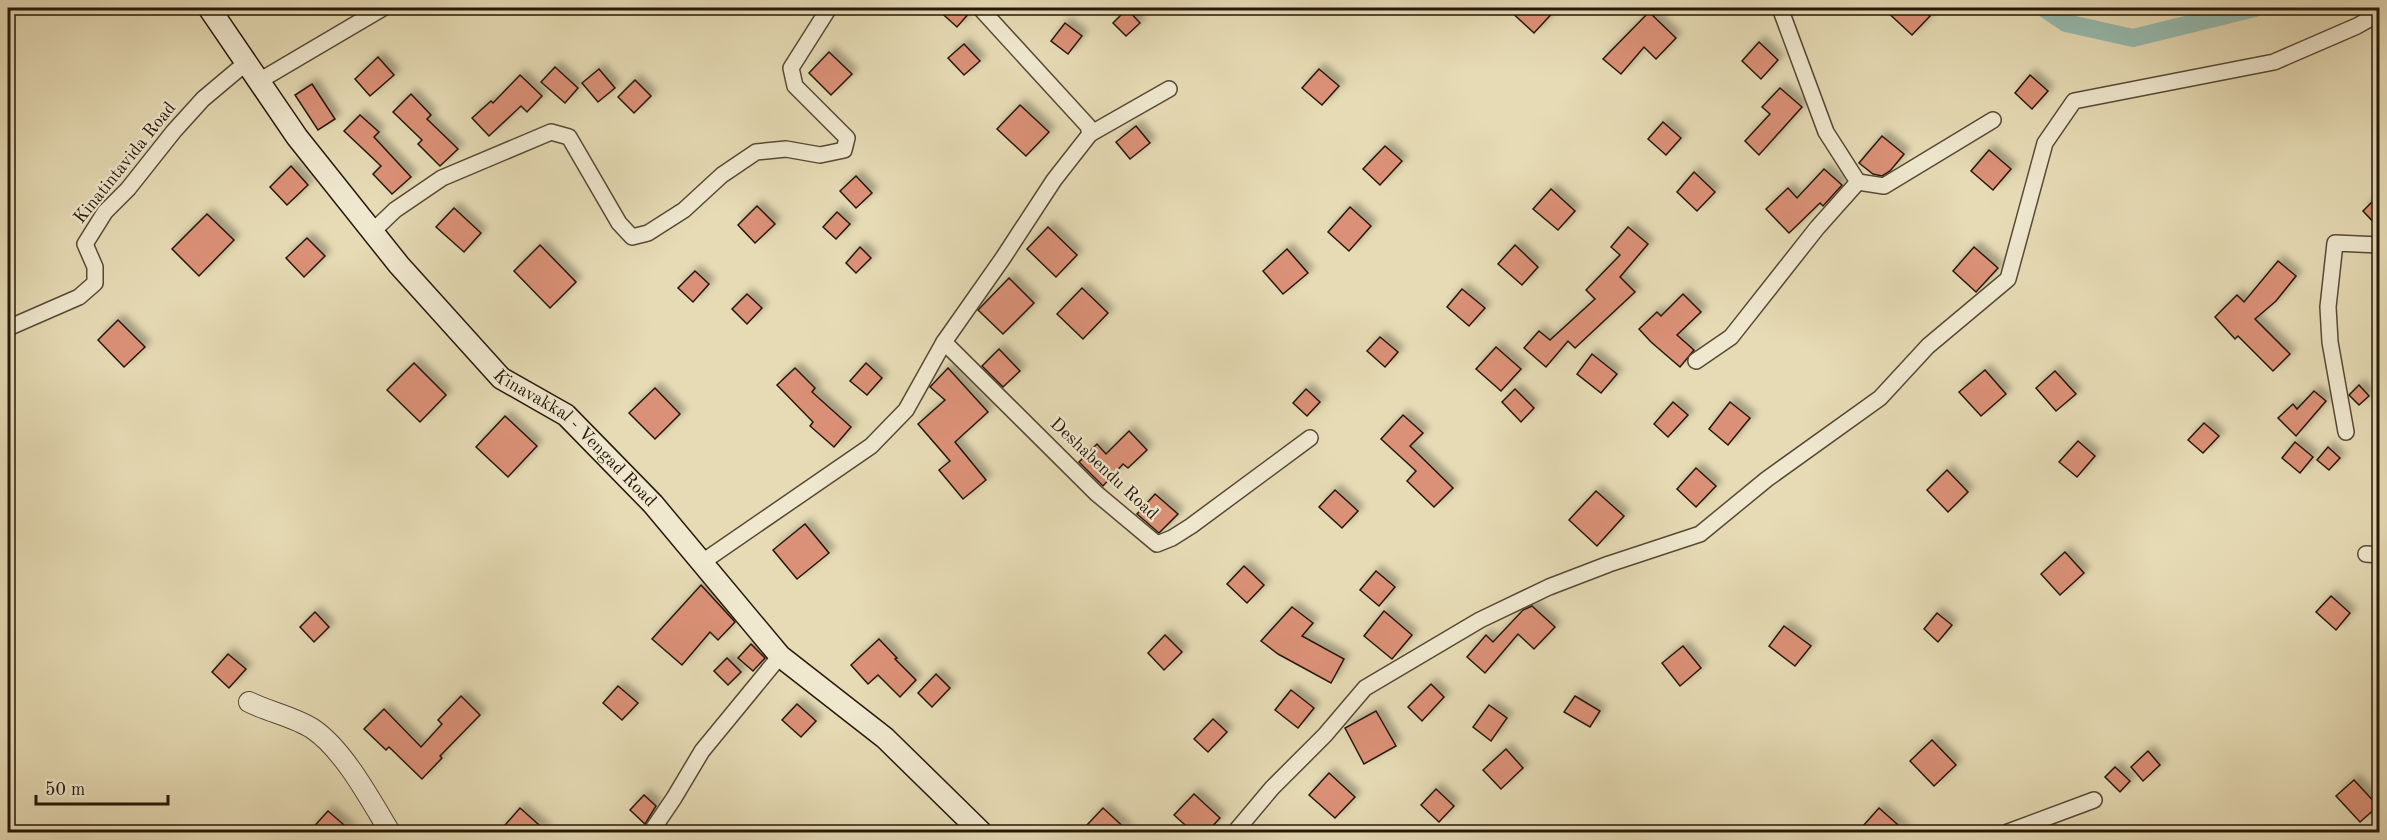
<svg xmlns="http://www.w3.org/2000/svg" width="2387" height="840" font-family="'Old Standard TT',serif">
<defs>
<filter id="shadow"><feDropShadow dx="5.5" dy="-5.5" stdDeviation="3" flood-color="#0004"/></filter>
</defs>
<rect width="100%" height="100%" fill="#e6dbb5"/>
<filter id="stains"><feTurbulence type="fractalNoise" baseFrequency=".00333" numOctaves="4"/><feColorMatrix values="0 0 0 0 .2 0 0 0 0 .09 0 0 0 0 .02 0 0 0 .5 -.17"/></filter>
<radialGradient id="worn" r=".72"><stop offset=".6" stop-color="#630" stop-opacity="0"/><stop offset="1" stop-color="#630" stop-opacity=".3"/></radialGradient>
<g fill="none" stroke-linecap="round" stroke-linejoin="round">
<polyline stroke="#96bbb0" stroke-width="18" points="2044,8 2066,23 2133,38 2255,8"/>
</g>
<g fill="#db9177" stroke="#271809" stroke-width="1.5" filter="url(#shadow)">
<polygon points="936,8 971,8 971,11 957,27"/>
<polygon points="1507,8 1557,8 1534,33"/>
<polygon points="1883,8 1922,8 1930,16 1912,35"/>
<polygon points="1127,9 1140,23 1126,36 1113,23"/>
<polygon points="1649,12 1676,38 1656,59 1644,47 1621,74 1603,59"/>
<polygon points="1065,23 1082,36 1068,54 1051,41"/>
<polygon points="1759,42 1778,60 1761,79 1742,61"/>
<polygon points="964,44 980,61 964,75 948,58"/>
<polygon points="829,52 852,74 831,95 809,73"/>
<polygon points="378,57 394,75 370,96 355,79"/>
<polygon points="555,67 578,88 565,103 541,82"/>
<polygon points="599,69 615,88 598,102 582,83"/>
<polygon points="1319,69 1339,86 1322,105 1302,88"/>
<polygon points="520,75 542,96 527,112 521,106 489,136 472,118 491,101 493,103"/>
<polygon points="2030,75 2048,91 2032,109 2015,93"/>
<polygon points="635,80 651,96 634,113 618,97"/>
<polygon points="312,84 335,119 318,130 295,95"/>
<polygon points="1780,88 1802,107 1759,155 1745,141 1770,114 1762,107"/>
<polygon points="411,94 431,115 427,119 458,149 440,166 418,144 422,140 393,112"/>
<polygon points="1020,105 1049,132 1026,156 997,129"/>
<polygon points="360,115 379,132 374,137 411,177 392,194 373,174 381,166 344,131"/>
<polygon points="1663,122 1681,138 1666,155 1648,139"/>
<polygon points="1136,126 1150,143 1130,159 1116,142"/>
<polygon points="1882,136 1904,154 1890,171 1882,176 1873,174 1859,163"/>
<polygon points="1385,146 1402,161 1380,185 1363,169"/>
<polygon points="1989,150 2011,169 1993,190 1971,171"/>
<polygon points="291,166 308,185 287,205 270,187"/>
<polygon points="1824,169 1842,185 1823,206 1820,203 1789,233 1766,209 1788,188 1797,198"/>
<polygon points="1694,172 1715,192 1697,211 1677,192"/>
<polygon points="856,176 872,193 856,208 840,191"/>
<polygon points="1551,189 1575,211 1558,230 1533,209"/>
<polygon points="2379,195 2379,228 2363,211"/>
<polygon points="757,206 775,224 755,243 738,225"/>
<polygon points="1350,207 1371,226 1349,251 1328,232"/>
<polygon points="454,208 481,233 464,252 436,227"/>
<polygon points="837,212 850,224 836,239 823,227"/>
<polygon points="207,214 234,240 199,276 172,249"/>
<polygon points="1048,227 1077,255 1056,277 1027,249"/>
<polygon points="1628,227 1648,244 1620,277 1635,292 1575,348 1568,341 1546,367 1524,348 1539,331 1550,340 1595,299 1586,290 1620,255 1611,247"/>
<polygon points="307,238 325,256 304,277 286,258"/>
<polygon points="540,245 576,282 550,308 514,271"/>
<polygon points="1515,245 1538,267 1522,285 1498,264"/>
<polygon points="860,247 871,258 856,273 846,263"/>
<polygon points="1974,247 1998,268 1976,292 1953,271"/>
<polygon points="1287,249 1308,273 1283,294 1263,271"/>
<polygon points="2278,261 2296,276 2276,301 2255,319 2290,354 2273,371 2238,336 2235,339 2215,317 2237,295 2244,302"/>
<polygon points="695,271 709,284 693,302 678,288"/>
<polygon points="1009,278 1034,303 1003,334 978,310"/>
<polygon points="1082,288 1108,313 1083,339 1057,314"/>
<polygon points="1462,289 1485,308 1469,326 1447,307"/>
<polygon points="747,294 762,308 747,324 732,309"/>
<polygon points="1683,294 1701,312 1677,335 1694,350 1680,367 1651,342 1639,329 1657,312 1661,316"/>
<polygon points="118,320 145,347 124,367 98,340"/>
<polygon points="1380,337 1398,352 1385,367 1367,351"/>
<polygon points="1496,347 1521,369 1501,391 1476,369"/>
<polygon points="999,349 1020,371 1003,387 982,366"/>
<polygon points="1592,354 1617,374 1601,393 1577,374"/>
<polygon points="414,363 446,395 420,422 387,390"/>
<polygon points="866,363 882,378 867,395 850,381"/>
<polygon points="795,368 815,388 812,392 851,427 834,447 810,426 813,422 777,385"/>
<polygon points="948,368 988,412 955,442 986,480 963,499 939,470 950,461 918,424 945,400 930,387"/>
<polygon points="1985,370 2006,394 1981,416 1959,392"/>
<polygon points="2055,371 2076,394 2056,411 2036,388"/>
<polygon points="2359,385 2369,396 2359,405 2349,395"/>
<polygon points="655,388 680,414 655,439 629,413"/>
<polygon points="1306,389 1320,402 1307,416 1293,403"/>
<polygon points="1515,389 1534,408 1521,422 1502,402"/>
<polygon points="2314,391 2326,401 2296,436 2278,418 2293,404 2297,409"/>
<polygon points="1673,402 1688,415 1668,437 1654,424"/>
<polygon points="1730,402 1750,418 1728,445 1709,429"/>
<polygon points="1403,415 1423,433 1410,446 1453,488 1434,507 1407,481 1416,471 1381,439"/>
<polygon points="505,416 537,446 508,477 476,447"/>
<polygon points="2204,423 2219,436 2203,453 2188,440"/>
<polygon points="1129,431 1147,450 1128,468 1123,464 1103,486 1079,462 1097,444 1106,454"/>
<polygon points="2078,441 2095,456 2077,477 2059,462"/>
<polygon points="2295,442 2313,457 2300,473 2282,458"/>
<polygon points="2328,447 2340,458 2329,470 2317,460"/>
<polygon points="1696,468 1716,486 1696,507 1677,489"/>
<polygon points="1947,470 1968,492 1948,512 1927,490"/>
<polygon points="1335,490 1358,511 1342,528 1319,507"/>
<polygon points="1596,491 1624,516 1597,546 1569,520"/>
<polygon points="1155,494 1178,514 1159,533 1137,514"/>
<polygon points="805,524 829,553 797,579 773,550"/>
<polygon points="2065,552 2084,573 2060,595 2041,574"/>
<polygon points="1244,566 1264,585 1247,603 1227,584"/>
<polygon points="1376,571 1395,587 1379,606 1360,590"/>
<polygon points="701,585 735,622 718,640 710,632 682,665 652,639"/>
<polygon points="2331,596 2350,613 2336,630 2316,612"/>
<polygon points="1532,606 1555,627 1534,649 1518,634 1485,673 1467,657 1486,635 1493,642 1523,610"/>
<polygon points="1292,607 1313,623 1302,636 1344,659 1331,683 1278,654 1261,641"/>
<polygon points="1384,611 1412,635 1392,659 1364,636"/>
<polygon points="315,612 329,627 314,642 300,627"/>
<polygon points="1937,613 1952,625 1938,642 1924,629"/>
<polygon points="1784,626 1811,646 1795,666 1769,646"/>
<polygon points="1165,635 1182,652 1164,670 1148,653"/>
<polygon points="879,639 897,658 895,659 916,680 900,697 878,675 868,684 851,665"/>
<polygon points="751,644 765,658 753,671 738,658"/>
<polygon points="1683,646 1701,668 1680,686 1662,663"/>
<polygon points="228,654 246,669 229,688 212,672"/>
<polygon points="727,658 741,672 728,685 714,671"/>
<polygon points="936,674 950,688 932,707 918,693"/>
<polygon points="1431,684 1444,697 1422,721 1408,707"/>
<polygon points="618,686 638,703 622,720 603,703"/>
<polygon points="1291,690 1314,708 1298,728 1275,710"/>
<polygon points="461,696 480,715 440,756 442,758 422,779 389,747 386,750 364,729 384,709 421,747 442,724 438,720"/>
<polygon points="1575,696 1600,711 1590,727 1564,712"/>
<polygon points="797,704 816,721 801,737 782,720"/>
<polygon points="1489,705 1507,718 1491,741 1473,727"/>
<polygon points="1376,711 1396,746 1364,764 1345,728"/>
<polygon points="1213,719 1227,732 1208,752 1194,739"/>
<polygon points="1932,740 1956,765 1934,786 1910,761"/>
<polygon points="1506,749 1523,768 1501,789 1483,770"/>
<polygon points="2148,751 2160,765 2143,781 2131,767"/>
<polygon points="2115,767 2130,781 2120,792 2105,777"/>
<polygon points="1329,773 1355,797 1335,818 1309,795"/>
<polygon points="2354,780 2378,806 2360,822 2336,796"/>
<polygon points="1436,789 1454,806 1439,822 1421,805"/>
<polygon points="1194,794 1220,818 1207,832 1193,832 1174,815"/>
<polygon points="644,795 656,806 645,824 630,810"/>
<polygon points="520,808 547,832 499,832"/>
<polygon points="1103,808 1129,832 1095,832 1087,825"/>
<polygon points="1879,808 1906,832 1870,832 1863,826"/>
<polygon points="328,811 352,832 309,832"/>
</g>
<g fill="none" stroke-linecap="round" stroke-linejoin="round">
<defs>
<g id="minor">
<polyline points="259,81 383,8"/>
<polyline points="1090,134 1169,89"/>
<polyline points="1858,182 1884,186 1993,120"/>
<polyline points="372,232 395,210 442,178 551,132 569,137 619,223 632,237 648,233 684,210 722,175 756,152 786,149 820,155 844,150 847,138 795,86 791,68 829,8"/>
<polyline points="8,328 79,297 95,283 95,267 85,244 105,212 128,189 174,131 203,99 247,62"/>
<polyline points="944,342 1096,493 1157,544 1172,538 1191,526 1310,438"/>
<polyline points="1696,361 1731,337 1817,228 1858,182 1826,132 1780,8"/>
<polyline points="2346,432 2330,342 2328,307 2335,243 2380,245"/>
<polyline points="2366,554 2380,555"/>
<polyline points="701,563 871,446 906,410 944,342 1003,258 1054,180 1090,134 1088,126 980,8"/>
<polyline points="651,832 674,798 702,751 780,656"/>
<polyline points="1235,832 1272,788 1325,735 1365,688 1480,620 1549,587 1609,564 1700,534 1767,479 1880,398 1928,346 2008,279 2045,143 2074,101 2274,62 2357,26 2380,13"/>
<polyline points="2008,832 2094,800"/>
</g>
<path id="tertiary" d="M249 702C269 712 295 717 313 729 344 750 371 801 390 832"/>
<g id="secondary">
<path id="s1" d="M209 8 297 137 399 265 501 378 566 415 653 504 780 656 885 738 981 832"/>
</g>
</defs>
<use href="#minor" stroke="#574934" stroke-width="18"/>
<use href="#tertiary" stroke="#574934" stroke-width="22"/>
<use href="#secondary" stroke="#271809" stroke-width="24"/>
<use href="#minor" stroke="#efe8cf" stroke-width="15"/>
<use href="#tertiary" stroke="#efe8cf" stroke-width="20"/>
<use href="#secondary" stroke="#efe8cf" stroke-width="21"/>
</g>
<g text-anchor="middle" dominant-baseline="central" stroke-width="4.5" stroke-linejoin="round" paint-order="stroke">
<g font-size="18" fill="#271809" stroke="#efe8cf">
<text transform="translate(125 163) rotate(-51)">Kinatintavida Road</text>
<text stroke="none"><textPath href="#s1" startOffset="568">Kinavakkal - Vengad Road</textPath></text>
<text transform="translate(1104 469) rotate(43)">Deshabendu Road</text>
</g>
</g>
<rect width="2387" height="840" fill="none" stroke="#e6dbb5" stroke-width="30"/>
<rect x="9" y="9" width="2369" height="822" fill="none" stroke="#271809" stroke-width="3"/>
<rect x="15" y="15" width="2357" height="810" fill="none" stroke="#271809" stroke-width="1.5"/>
<path d="M36 795v9h132v-9" fill="none" stroke="#271809" stroke-width="3"/>
<text x="45" y="795" font-size="18" fill="#271809" stroke="#efe8cf" stroke-width="4.5" paint-order="stroke">50 m</text>
<rect width="100%" height="100%" filter="url(#stains)"/>
<rect width="100%" height="100%" fill="url(#worn)"/>
</svg>
